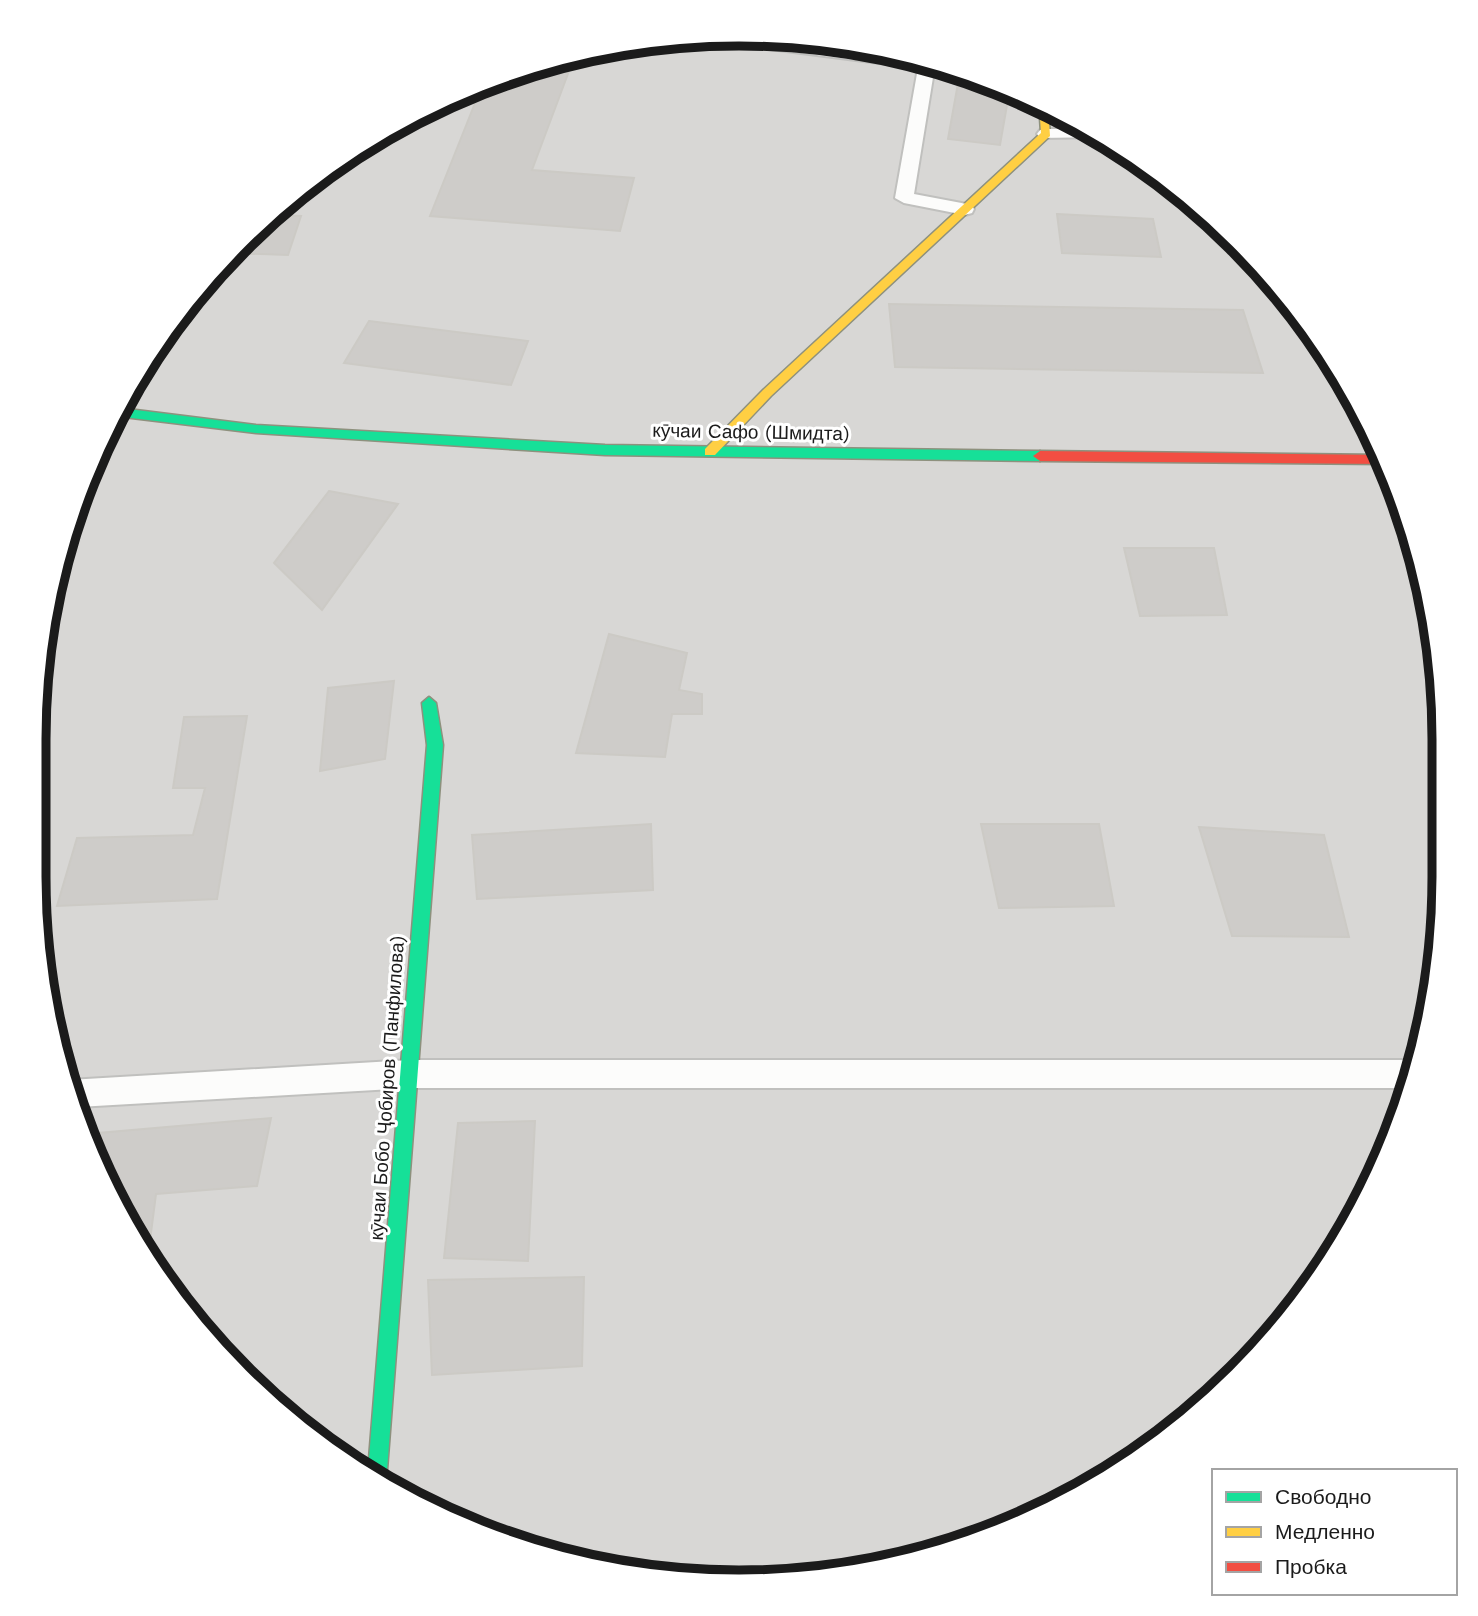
<svg xmlns="http://www.w3.org/2000/svg" width="1478" height="1616" font-family="'Work Sans',sans-serif">
<rect width="100%" height="100%" fill="#e9e8e4"/>
<polygon fill="#d8d7d5" points="739,33 877,47 1009,87 1131,152 1238,240 1326,347 1391,469 1431,602 1445,739 1439,969 1407,1103 1350,1230 1269,1343 1131,1464 1009,1529 876,1569 693,1581 557,1559 426,1510 274,1408 179,1306 106,1189 47,1015 33,877 47,601 87,469 152,347 240,240 347,152 469,87 602,47"/>
<g fill="#ceccc9" stroke="#cccac5" stroke-width="2">
<polygon points="575,55 532,170 634,178 620,231 430,216 483,83"/>
<polygon points="960,72 1010,88 1000,145 948,139"/>
<polygon points="1057,214 1153,219 1161,257 1062,253"/>
<polygon points="271,215 301,216 288,255 229,253 240,240"/>
<polygon points="889,304 1243,310 1263,373 895,367"/>
<polygon points="369,321 528,341 511,385 344,363"/>
<polygon points="329,491 398,504 322,610 274,563"/>
<polygon points="1124,548 1214,548 1227,615 1140,616"/>
<polygon points="609,634 687,653 679,690 702,694 702,714 672,714 665,757 576,753"/>
<polygon points="394,681 385,759 320,771 328,688"/>
<polygon points="247,716 217,899 57,906 77,838 193,835 205,788 173,788 184,717"/>
<polygon points="651,824 653,890 477,899 472,835"/>
<polygon points="981,824 1099,824 1114,906 999,908"/>
<polygon points="1199,827 1324,835 1349,937 1232,936"/>
<polygon points="271,1118 257,1186 156,1194 148,1256 106,1189 87,1134"/>
<polygon points="535,1121 528,1261 444,1258 458,1123"/>
<polygon points="584,1277 582,1366 432,1375 428,1280"/>
</g>
<g fill="none" stroke-linecap="round" stroke-linejoin="round">
<defs>
<g id="lane">
<polygon points="731,34 910,57 935,65 914,194 972,205 974,209 972,213 965,215 904,203 895,198 918,68 708,41 701,37"/>
<polygon points="1046,129 1087,129 1103,137 1040,138 1037,134 1040,130"/>
<polygon points="410,1060 1414,1060 1417,1061 1411,1088 410,1088 78,1107 69,1080"/>
</g>
<g id="fast">
<polygon points="120,408 256,425 605,445 1040,451 1047,456 1040,461 605,455 256,433 115,416"/>
<polygon points="429,697 436,703 443,745 386,1483 368,1471 427,745 422,703"/>
</g>
<polygon id="slow" points="1039,103 1048,108 1050,136 771,396 715,455 705,455 705,449 763,390 1041,133"/>
<polygon id="jam" points="1040,451 1384,455 1388,464 1040,461 1033,456"/>
</defs>
<use href="#lane" stroke="#c0c0be" stroke-width="4"/>
<use href="#fast" stroke="#8e917e" stroke-width="3"/>
<use href="#slow" stroke="#8e917e" stroke-width="3"/>
<use href="#jam" stroke="#8e917e" stroke-width="3"/>
<use href="#lane" fill="#fcfcfb" fill-rule="evenodd"/>
<use href="#fast" fill="#16e098" fill-rule="evenodd"/>
<use href="#slow" fill="#ffcf43" fill-rule="evenodd"/>
<use href="#jam" fill="#f24e42" fill-rule="evenodd"/>
</g>
<g text-anchor="middle" dominant-baseline="central" stroke-width="6" stroke-linejoin="round" paint-order="stroke">
<g font-size="19" fill="#1b1b1b" stroke="#fff">
<text transform="translate(751 432) rotate(1)">кӯчаи Сафо (Шмидта)</text>
<text transform="translate(387 1088) rotate(-86)">кӯчаи Бобо Ҷобиров (Панфилова)</text>
</g>
</g>
<path d="M0 0H1478V1616H0ZM739 46H739A693 693 0 0 1 1432 739V877A693 693 0 0 1 739 1570H739A693 693 0 0 1 46 877V739A693 693 0 0 1 739 46Z" fill="#fff" fill-rule="evenodd"/>
<path fill="none" stroke="#1b1b1b" stroke-width="9" d="M739 46H739A693 693 0 0 1 1432 739V877A693 693 0 0 1 739 1570H739A693 693 0 0 1 46 877V739A693 693 0 0 1 739 46Z"/>
<rect x="1212" y="1469" width="245" height="126" fill="#ffffff" stroke="#a4a4a4" stroke-width="2"/>
<rect x="1226" y="1492" width="35" height="10" fill="#16e098" stroke="#a4a4a4" stroke-width="2"/>
<text x="1275" y="1504" font-size="21" fill="#1b1b1b">Свободно</text>
<rect x="1226" y="1527" width="35" height="10" fill="#ffcf43" stroke="#a4a4a4" stroke-width="2"/>
<text x="1275" y="1539" font-size="21" fill="#1b1b1b">Медленно</text>
<rect x="1226" y="1562" width="35" height="10" fill="#f24e42" stroke="#a4a4a4" stroke-width="2"/>
<text x="1275" y="1574" font-size="21" fill="#1b1b1b">Пробка</text>
</svg>
